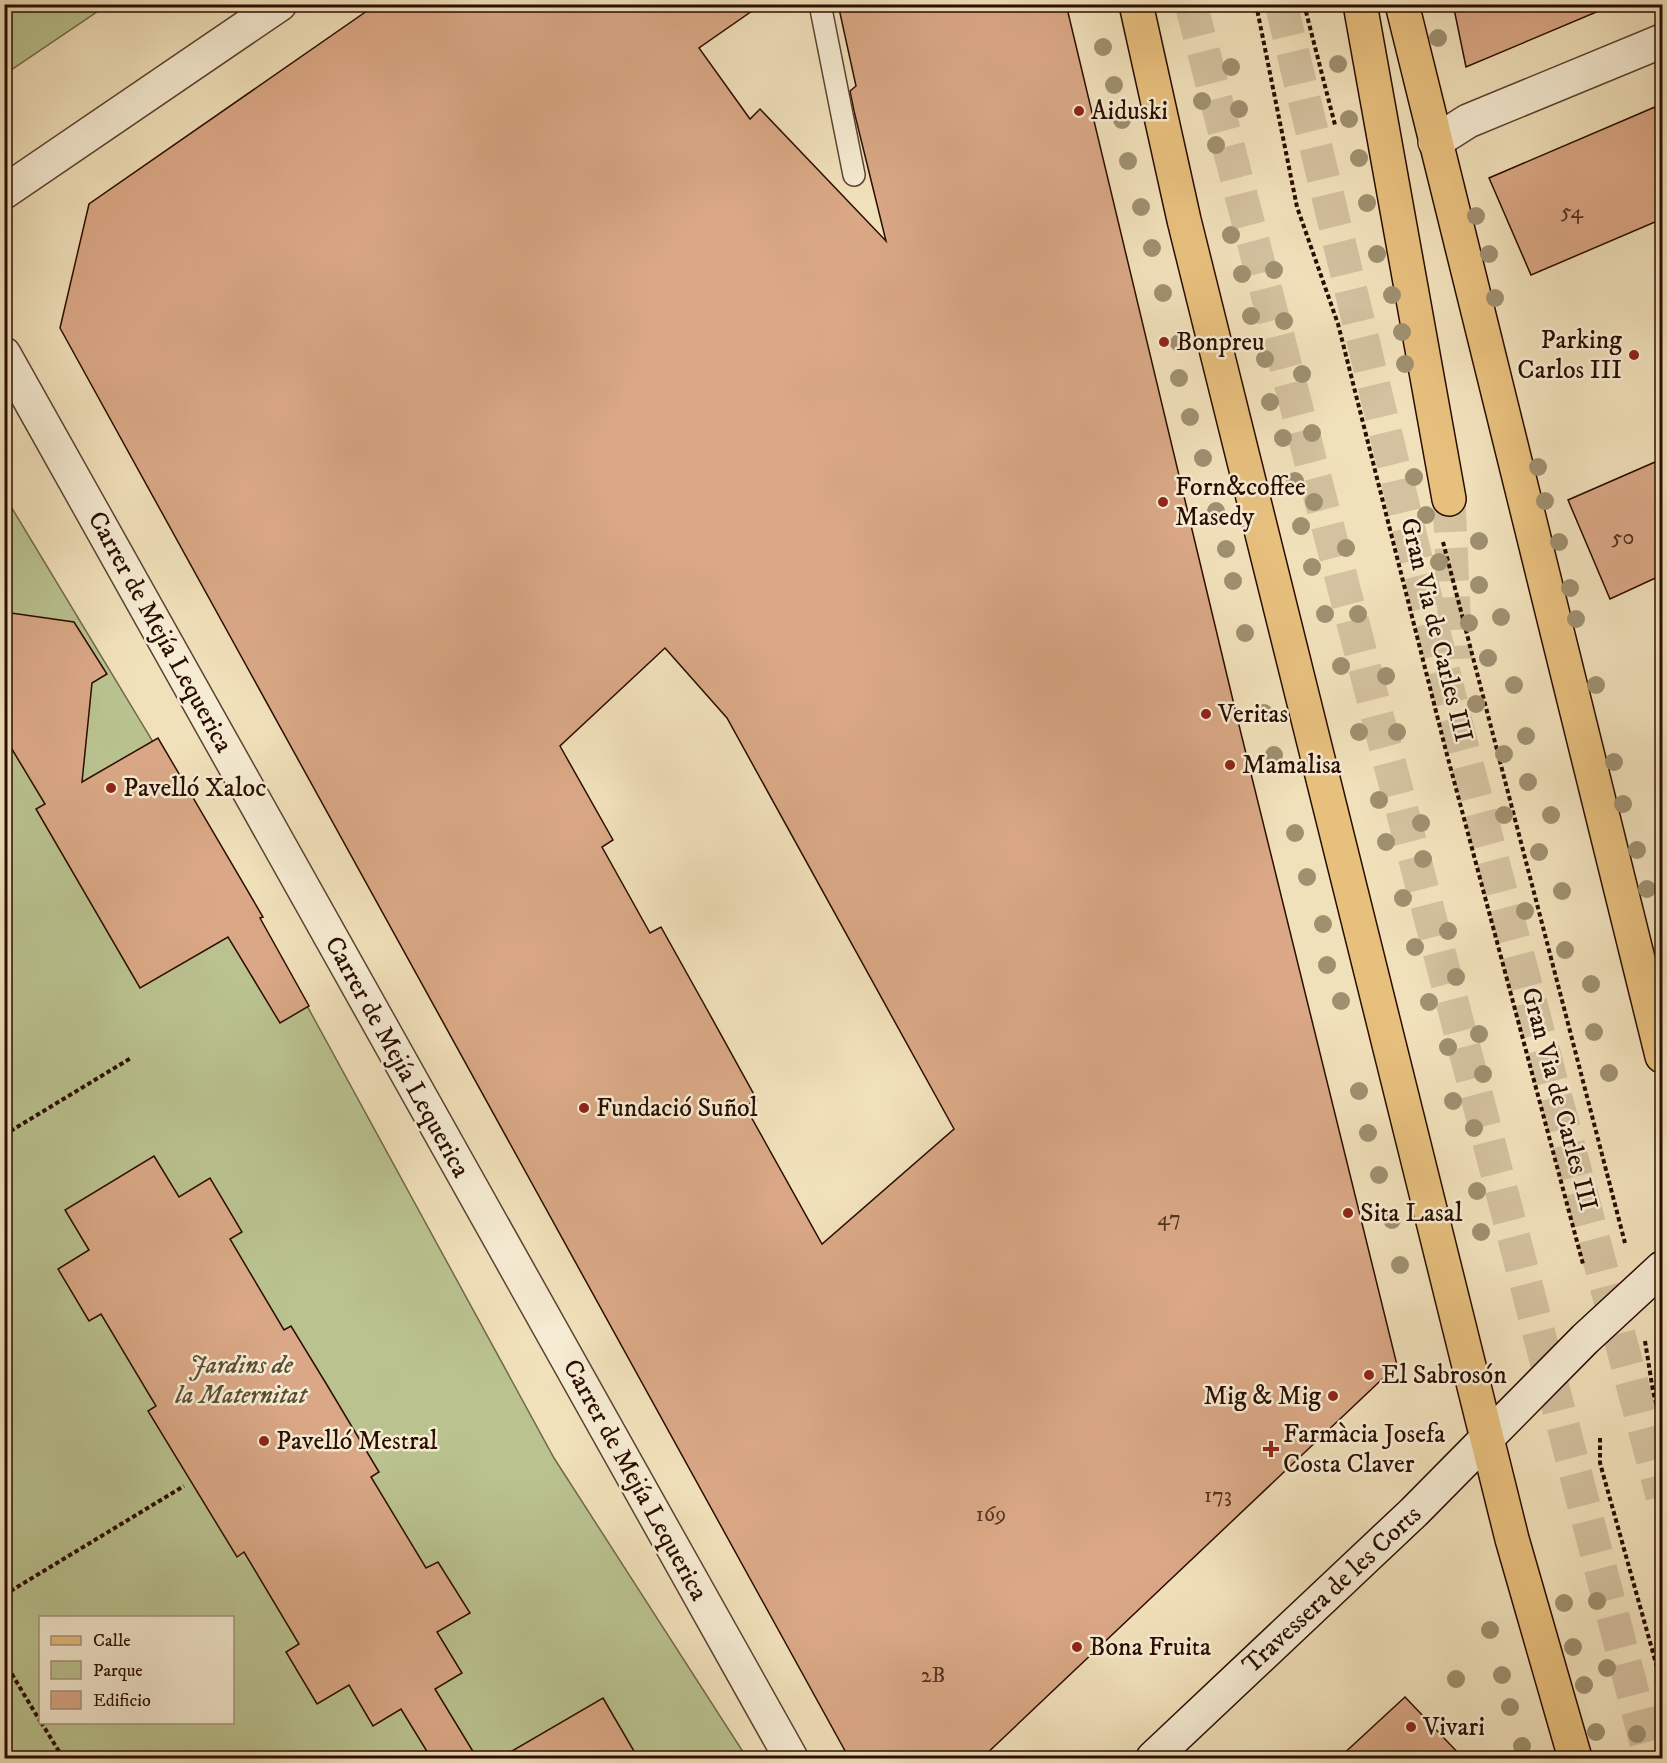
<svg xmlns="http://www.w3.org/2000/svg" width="1667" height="1763" font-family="'IM FELL DW Pica',serif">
<rect width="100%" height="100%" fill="#f1e1bb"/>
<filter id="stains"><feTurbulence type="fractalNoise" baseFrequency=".00333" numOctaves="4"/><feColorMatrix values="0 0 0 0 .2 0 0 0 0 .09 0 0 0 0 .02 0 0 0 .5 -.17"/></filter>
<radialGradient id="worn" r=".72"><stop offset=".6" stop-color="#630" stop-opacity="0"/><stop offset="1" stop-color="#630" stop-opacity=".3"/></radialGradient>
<g fill="#bac390" stroke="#726848" stroke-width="1.5" fill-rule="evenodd">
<polygon points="5,4 107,4 107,5 5,74"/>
<path d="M4 495 258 916 554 1458 747 1758H5ZM40 1618H232V1722H40Z"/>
</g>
<g fill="#daa886" stroke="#2a0d01" stroke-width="1.5" fill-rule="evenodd">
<path d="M377 4H762L699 48 750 119 760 109 886 241 854 111 850 91 856 86 838 4H1066L1236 713 1397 1365 982 1758H849L60 328 89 204ZM665 648 727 718 954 1129 822 1244 745 1106 757 1100 709 1013 661 927 650 933 602 847 613 840 560 746Z"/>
<polygon points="1453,4 1613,4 1613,5 1466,67"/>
<polygon points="1662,104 1662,219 1531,275 1489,178"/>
<polygon points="1662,459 1662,575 1610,599 1568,500"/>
<polygon points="4,612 74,622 107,674 92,683 82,782 158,738 263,917 260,918 309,1006 280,1023 228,937 140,988 36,809 45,804 4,736"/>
<polygon points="154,1156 179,1197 210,1178 242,1232 230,1239 284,1330 291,1326 327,1385 379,1472 371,1477 426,1568 438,1562 470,1613 437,1632 462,1673 435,1689 477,1758 431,1758 401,1709 373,1726 349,1685 317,1704 286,1652 299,1644 244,1552 237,1557 148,1411 156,1406 101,1314 89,1321 58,1269 89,1250 65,1210"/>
<polygon points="1405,1697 1463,1758 1339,1758"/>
<polygon points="603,1698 638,1758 500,1758"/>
</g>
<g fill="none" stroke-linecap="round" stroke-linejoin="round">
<g stroke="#d3c19f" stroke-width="33" stroke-dasharray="33 16" stroke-linecap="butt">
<polyline points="1191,4 1650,1758"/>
<polyline points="1281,4 1458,730 1662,1496"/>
<polyline points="1449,499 1456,659"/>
</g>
<defs>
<polyline id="service" points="820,4 854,175"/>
<g id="minor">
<polyline points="1435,142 1468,121 1662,41"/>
<polyline points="4,192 280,4"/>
<polyline points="4,354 791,1758"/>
</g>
<polyline id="secondary" points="1153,1758 1414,1512 1585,1339 1662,1268"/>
<g id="primary">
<polyline points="1136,4 1184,220 1512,1539 1575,1758"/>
<polyline points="1360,4 1449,499"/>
<polyline points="1402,4 1662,1056"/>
</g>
</defs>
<use href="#service" stroke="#5c4230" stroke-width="24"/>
<use href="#minor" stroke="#5c4230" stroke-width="36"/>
<use href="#secondary" stroke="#2a0d01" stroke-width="36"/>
<use href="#primary" stroke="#2a0d01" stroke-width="36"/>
<g stroke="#2a0d01" stroke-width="4" stroke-dasharray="4.5 3" stroke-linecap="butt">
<polyline points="1256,4 1297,207 1338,324 1446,751 1583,1264"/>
<polyline points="1304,4 1335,125"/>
<polyline points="1443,542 1625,1243"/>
<polyline points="4,1135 131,1058"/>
<polyline points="1645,1341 1653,1391 1662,1426"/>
<polyline points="1600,1438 1600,1463 1662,1685"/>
<polyline points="4,1595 184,1486"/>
<polyline points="4,1661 40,1721"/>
<polyline points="41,1722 63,1758"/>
</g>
<use href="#service" stroke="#f6ecd3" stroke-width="21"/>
<use href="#minor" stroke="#f6ecd3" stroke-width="33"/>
<use href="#secondary" stroke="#f6ecd3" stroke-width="33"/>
<use href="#primary" stroke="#e8c07e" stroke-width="33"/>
</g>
<g fill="#9f9070">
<circle cx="1438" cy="38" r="9"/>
<circle cx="1103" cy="47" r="9"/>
<circle cx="1338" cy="64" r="9"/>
<circle cx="1231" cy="67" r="9"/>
<circle cx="1114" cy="85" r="9"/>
<circle cx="1202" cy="101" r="9"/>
<circle cx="1239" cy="109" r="9"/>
<circle cx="1349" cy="119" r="9"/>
<circle cx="1122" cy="120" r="9"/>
<circle cx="1216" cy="145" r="9"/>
<circle cx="1359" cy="158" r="9"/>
<circle cx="1128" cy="161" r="9"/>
<circle cx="1367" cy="203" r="9"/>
<circle cx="1141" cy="207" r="9"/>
<circle cx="1476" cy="216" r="9"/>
<circle cx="1231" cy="235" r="9"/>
<circle cx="1152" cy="248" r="9"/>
<circle cx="1377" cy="254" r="9"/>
<circle cx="1489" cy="254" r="9"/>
<circle cx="1274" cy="270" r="9"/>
<circle cx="1242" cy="274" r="9"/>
<circle cx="1163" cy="293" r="9"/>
<circle cx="1392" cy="295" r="9"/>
<circle cx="1495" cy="298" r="9"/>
<circle cx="1251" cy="316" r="9"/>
<circle cx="1284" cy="321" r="9"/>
<circle cx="1402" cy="332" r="9"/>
<circle cx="1179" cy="343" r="9"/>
<circle cx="1265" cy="359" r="9"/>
<circle cx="1405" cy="364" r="9"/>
<circle cx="1302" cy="374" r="9"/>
<circle cx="1179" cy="378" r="9"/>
<circle cx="1270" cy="402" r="9"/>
<circle cx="1190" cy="417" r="9"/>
<circle cx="1312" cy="433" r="9"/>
<circle cx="1283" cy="438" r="9"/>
<circle cx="1203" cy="458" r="9"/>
<circle cx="1538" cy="467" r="9"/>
<circle cx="1414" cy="477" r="9"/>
<circle cx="1295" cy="481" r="9"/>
<circle cx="1545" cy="501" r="9"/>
<circle cx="1314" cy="502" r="9"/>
<circle cx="1216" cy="511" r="9"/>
<circle cx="1426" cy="515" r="9"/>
<circle cx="1301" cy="526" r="9"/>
<circle cx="1479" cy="541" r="9"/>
<circle cx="1559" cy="542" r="9"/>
<circle cx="1346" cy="548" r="9"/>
<circle cx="1226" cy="549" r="9"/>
<circle cx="1439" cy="562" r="9"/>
<circle cx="1312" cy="567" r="9"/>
<circle cx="1233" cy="581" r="9"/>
<circle cx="1479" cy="585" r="9"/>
<circle cx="1570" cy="588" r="9"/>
<circle cx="1325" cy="614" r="9"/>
<circle cx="1358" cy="614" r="9"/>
<circle cx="1501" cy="617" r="9"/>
<circle cx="1576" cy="619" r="9"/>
<circle cx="1469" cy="623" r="9"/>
<circle cx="1245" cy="633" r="9"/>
<circle cx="1488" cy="658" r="9"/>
<circle cx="1341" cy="666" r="9"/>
<circle cx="1386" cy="676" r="9"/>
<circle cx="1514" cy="685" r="9"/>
<circle cx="1596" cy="685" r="9"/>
<circle cx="1476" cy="704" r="9"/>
<circle cx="1264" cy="713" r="9"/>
<circle cx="1359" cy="732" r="9"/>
<circle cx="1397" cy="732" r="9"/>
<circle cx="1526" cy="736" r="9"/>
<circle cx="1504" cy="754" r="9"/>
<circle cx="1274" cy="755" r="9"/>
<circle cx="1614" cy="762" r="9"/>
<circle cx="1528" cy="782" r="9"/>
<circle cx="1379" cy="800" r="9"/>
<circle cx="1623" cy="804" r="9"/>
<circle cx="1504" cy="815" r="9"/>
<circle cx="1551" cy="815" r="9"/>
<circle cx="1421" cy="823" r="9"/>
<circle cx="1295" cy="833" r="9"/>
<circle cx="1386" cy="842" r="9"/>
<circle cx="1637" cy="850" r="9"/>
<circle cx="1539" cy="852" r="9"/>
<circle cx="1423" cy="859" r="9"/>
<circle cx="1307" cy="877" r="9"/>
<circle cx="1647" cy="889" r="9"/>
<circle cx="1562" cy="891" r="9"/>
<circle cx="1403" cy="898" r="9"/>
<circle cx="1525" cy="911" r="9"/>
<circle cx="1323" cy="924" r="9"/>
<circle cx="1448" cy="931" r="9"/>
<circle cx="1415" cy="947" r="9"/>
<circle cx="1565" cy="950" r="9"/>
<circle cx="1327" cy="965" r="9"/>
<circle cx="1456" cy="977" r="9"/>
<circle cx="1591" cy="984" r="9"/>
<circle cx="1341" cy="1001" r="9"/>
<circle cx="1429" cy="1002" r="9"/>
<circle cx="1594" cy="1032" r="9"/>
<circle cx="1479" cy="1034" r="9"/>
<circle cx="1448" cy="1047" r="9"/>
<circle cx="1609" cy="1073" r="9"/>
<circle cx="1483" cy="1074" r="9"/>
<circle cx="1359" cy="1091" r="9"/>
<circle cx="1453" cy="1101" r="9"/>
<circle cx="1474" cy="1128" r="9"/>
<circle cx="1368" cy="1133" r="9"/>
<circle cx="1379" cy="1175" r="9"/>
<circle cx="1477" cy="1191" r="9"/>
<circle cx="1392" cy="1220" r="9"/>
<circle cx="1481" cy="1232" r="9"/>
<circle cx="1400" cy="1265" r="9"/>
<circle cx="1597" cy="1601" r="9"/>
<circle cx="1564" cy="1603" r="9"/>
<circle cx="1490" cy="1630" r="9"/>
<circle cx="1573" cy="1647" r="9"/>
<circle cx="1607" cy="1668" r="9"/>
<circle cx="1502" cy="1675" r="9"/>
<circle cx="1456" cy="1679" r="9"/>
<circle cx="1584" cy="1685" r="9"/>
<circle cx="1510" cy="1707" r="9"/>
<circle cx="1596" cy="1732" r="9"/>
<circle cx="1637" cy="1734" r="9"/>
<circle cx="1522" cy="1746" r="9"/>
</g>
<g fill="#8f2418" stroke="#f6ecd3" stroke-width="2">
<circle cx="1079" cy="111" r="6"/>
<circle cx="1164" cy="342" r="6"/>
<circle cx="1634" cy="355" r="6"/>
<circle cx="1163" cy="502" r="6"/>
<circle cx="1206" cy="714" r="6"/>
<circle cx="1230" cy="765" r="6"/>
<circle cx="111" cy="788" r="6"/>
<circle cx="584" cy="1108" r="6"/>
<circle cx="1348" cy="1213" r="6"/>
<circle cx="1369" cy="1375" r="6"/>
<circle cx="1333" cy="1396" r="6"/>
<circle cx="264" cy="1441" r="6"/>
<path d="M1268 1440h6v6h6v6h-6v6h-6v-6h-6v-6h6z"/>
<circle cx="1077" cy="1647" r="6"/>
<circle cx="1411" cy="1727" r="6"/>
</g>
<g text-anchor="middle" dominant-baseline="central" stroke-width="5" stroke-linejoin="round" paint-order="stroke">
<g font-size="22" fill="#563422">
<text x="1572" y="211">54</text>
<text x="1623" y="537">50</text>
<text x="1169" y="1218">47</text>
<text x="1218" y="1495">173</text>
<text x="991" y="1514">169</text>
<text x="933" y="1675">2B</text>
</g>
<g font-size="26" fill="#2a0d01" stroke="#f6ecd3" text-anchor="start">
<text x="1091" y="111">Aiduski</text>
<text x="1622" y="340" text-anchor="end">Parking<tspan x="1622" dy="30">Carlos III</tspan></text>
<text x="1176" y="342">Bonpreu</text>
<text x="1175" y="487">Forn&amp;coffee<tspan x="1175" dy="30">Masedy</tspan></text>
<text x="1218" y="714">Veritas</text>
<text x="1242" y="765">Mamalisa</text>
<text x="123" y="788">Pavelló Xaloc</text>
<text x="596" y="1108">Fundació Suñol</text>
<text x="1360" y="1213">Sita Lasal</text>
<text x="1381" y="1375">El Sabrosón</text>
<text x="1321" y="1396" text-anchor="end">Mig &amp; Mig</text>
<text x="1283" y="1434">Farmàcia Josefa<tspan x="1283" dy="30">Costa Claver</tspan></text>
<text x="276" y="1441">Pavelló Mestral</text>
<text x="1089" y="1647">Bona Fruita</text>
<text x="1423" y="1727">Vivari</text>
</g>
<g font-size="26" fill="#2a0d01" stroke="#f6ecd3">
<text transform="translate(1436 630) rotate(76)">Gran Via de Carles III</text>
<text transform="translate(160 632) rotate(61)">Carrer de Mejía Lequerica</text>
<text transform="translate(397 1057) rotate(61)">Carrer de Mejía Lequerica</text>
<text transform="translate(1559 1099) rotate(75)">Gran Via de Carles III</text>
<text transform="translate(635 1480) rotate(61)">Carrer de Mejía Lequerica</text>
<text transform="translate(1332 1590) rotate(-43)">Travessera de les Corts</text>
</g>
<g font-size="26" font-style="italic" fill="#5c4d33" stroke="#f6ecd3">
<text x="241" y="1365">Jardins de<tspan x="241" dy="30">la Maternitat</tspan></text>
</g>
</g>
<rect width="1667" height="1763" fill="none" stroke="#f1e1bb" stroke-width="24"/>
<rect x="6" y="6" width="1655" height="1751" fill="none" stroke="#2a0d01" stroke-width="3"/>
<rect x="12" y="12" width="1643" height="1739" fill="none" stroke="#2a0d01" stroke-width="1.5"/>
<rect x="39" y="1616" width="195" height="108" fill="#f6ecd3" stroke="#a4937f" stroke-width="1.5"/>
<rect x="51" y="1636" width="30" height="9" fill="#e8c07e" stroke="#a4937f" stroke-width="1.5"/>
<text x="93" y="1646" font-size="18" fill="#2a0d01">Calle</text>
<rect x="51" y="1661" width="30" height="18" fill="#bac390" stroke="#a4937f" stroke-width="1.5"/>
<text x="93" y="1676" font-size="18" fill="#2a0d01">Parque</text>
<rect x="51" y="1691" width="30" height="18" fill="#daa886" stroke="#a4937f" stroke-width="1.5"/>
<text x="93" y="1706" font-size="18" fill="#2a0d01">Edificio</text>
<rect width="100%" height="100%" filter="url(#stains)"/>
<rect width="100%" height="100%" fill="url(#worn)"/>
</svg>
